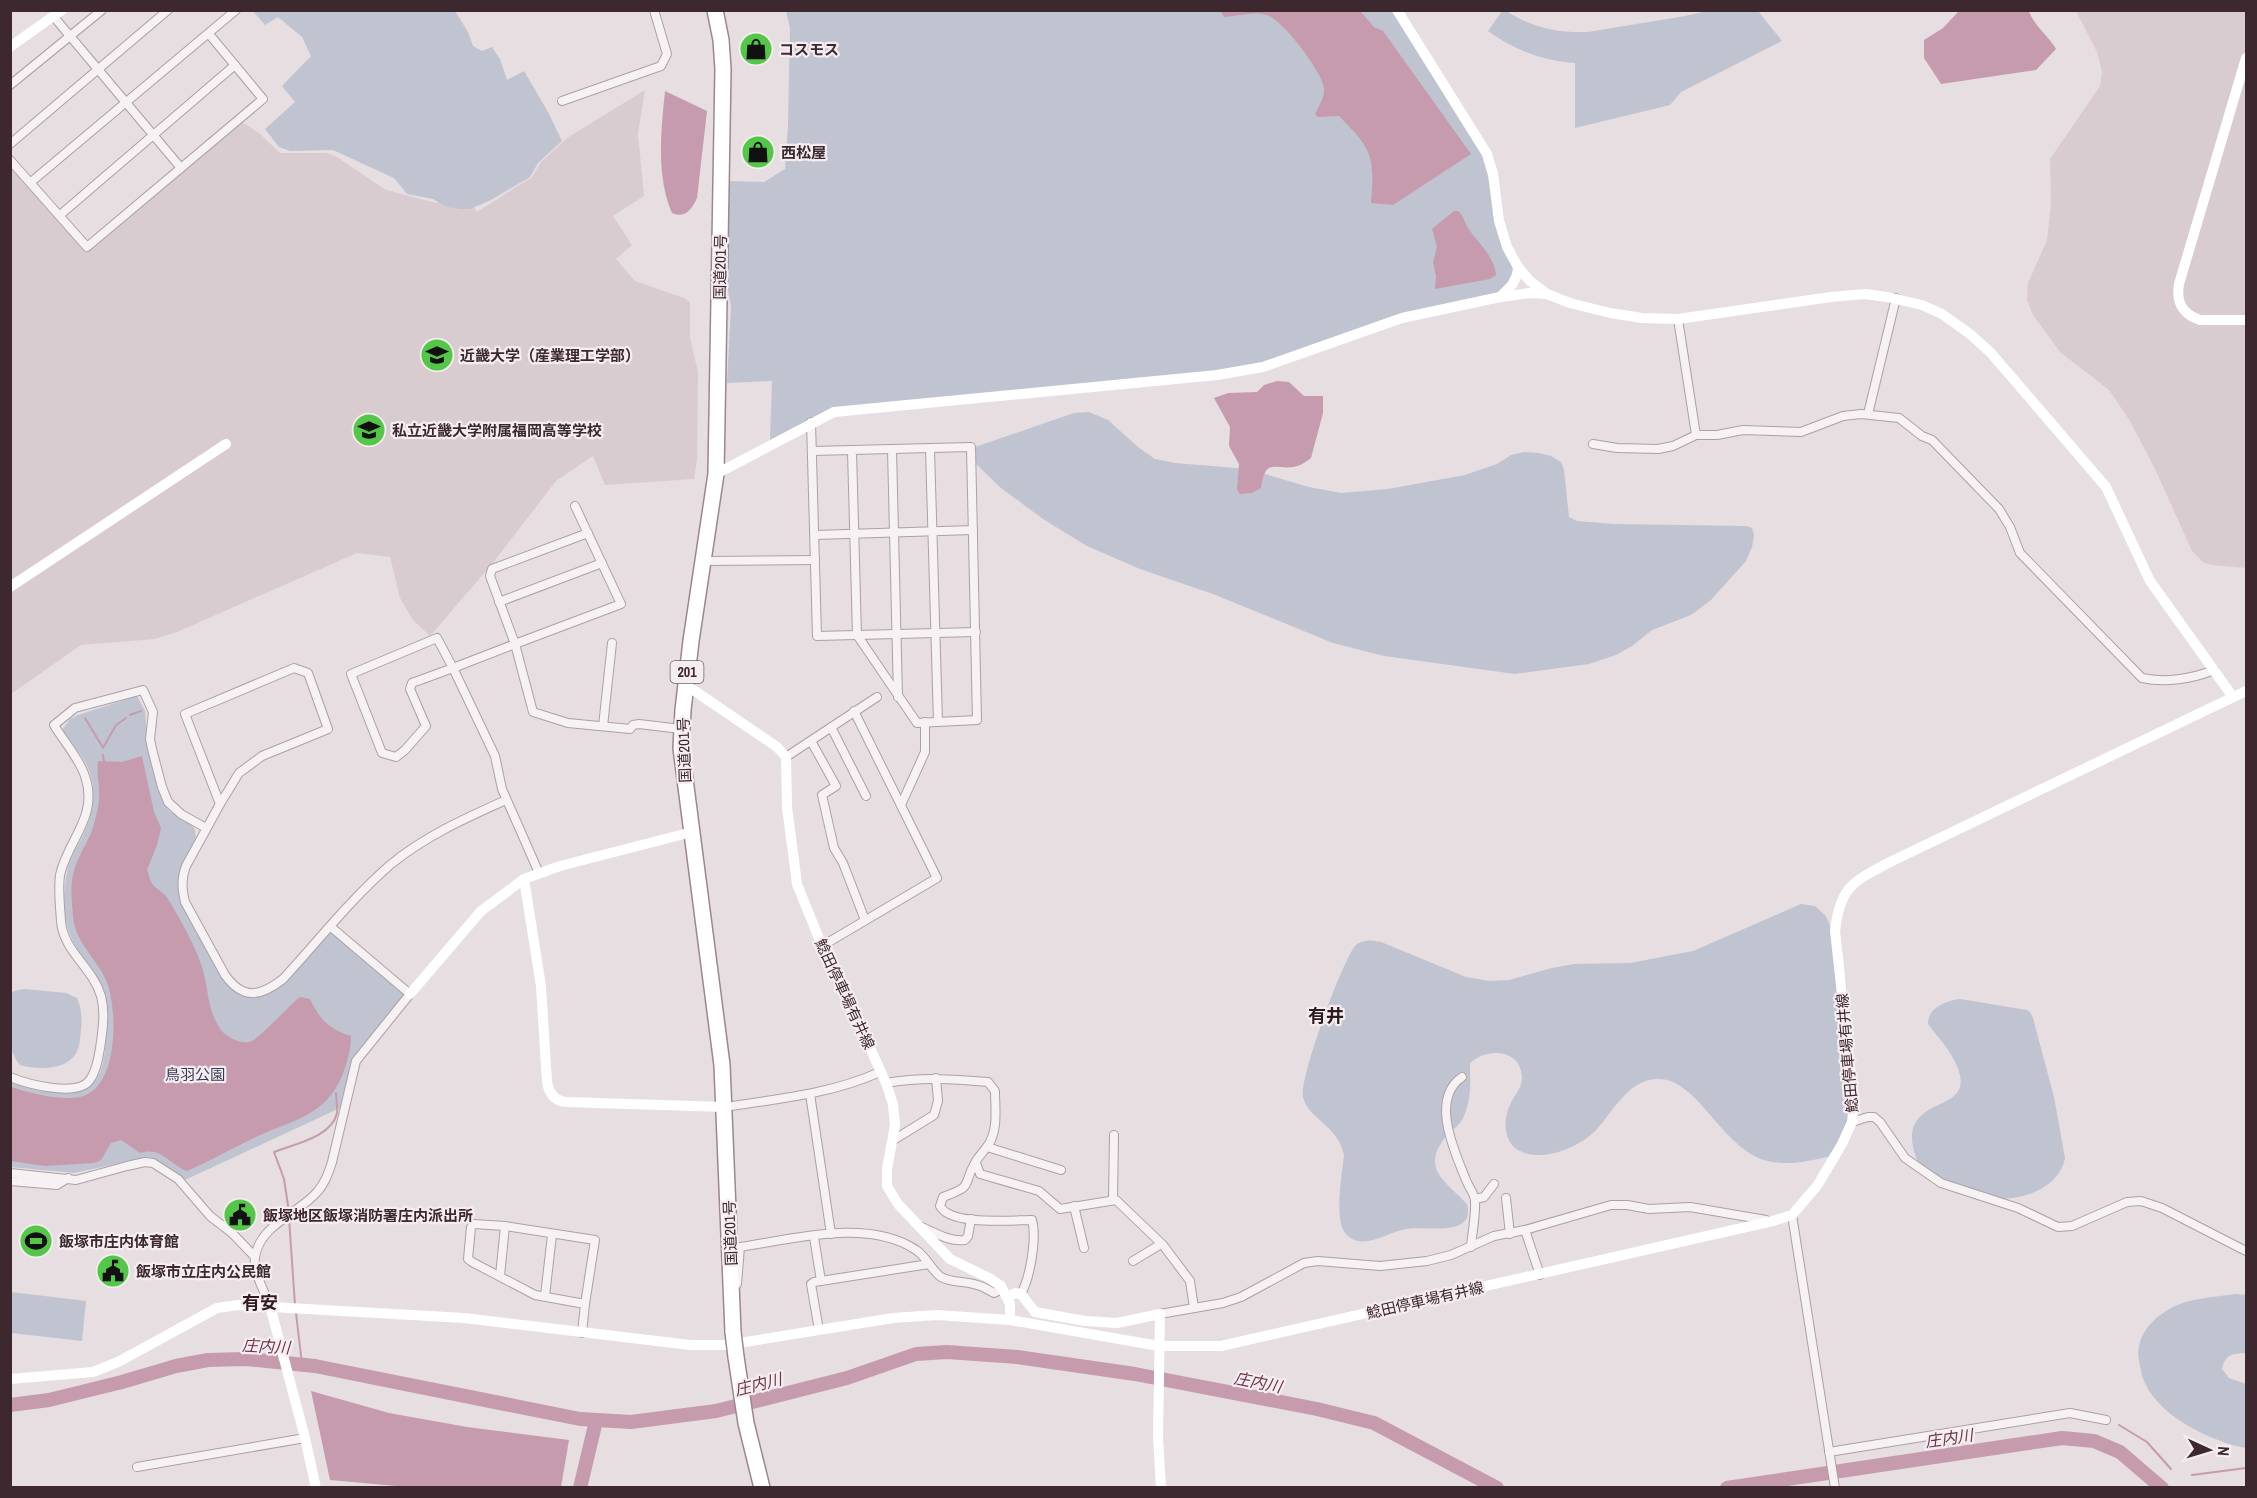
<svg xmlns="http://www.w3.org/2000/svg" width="2257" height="1498" font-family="'Archivo Narrow','Noto Sans JP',sans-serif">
<rect width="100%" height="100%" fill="#e7dee1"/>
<g fill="#d9ccd0">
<polygon points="2076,11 2246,11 2246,568 2212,565 2203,562 2192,551 2155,469 2130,421 2109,390 2060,352 2033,315 2027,300 2028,283 2047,240 2051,204 2050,159 2100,86 2102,72 2097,52"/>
<polygon points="645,90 638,134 644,196 613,216 632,245 616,259 635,281 684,298 690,302 690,338 698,372 697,459 694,479 605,485 593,456 556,481 492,564 430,636 413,620 400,598 390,557 357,553 177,632 155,639 81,645 11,694 10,166 88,251 242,122 259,133 280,153 327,153 337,157 386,190 436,203 462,189 477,212 532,177 541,162 567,138"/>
</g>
<g fill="#c0c3d0">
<polygon points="253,11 455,11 468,32 473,46 482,51 492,47 500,59 507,80 524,71 548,112 562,141 538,163 530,177 489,201 470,209 461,209 447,207 433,199 407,194 394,178 333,150 290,151 279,147 265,129 295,102 282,86 311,56 302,37 278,17 265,25"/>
<polygon points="786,11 1392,11 1481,152 1514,266 1510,284 1499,293 1263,362 1222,370 831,409 770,441 772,381 727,383 731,308 726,273 728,181 764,182 785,169 788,126 790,28"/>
<path d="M1758 11 1782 41 1681 92 1670 105 1575 128V63C1543 61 1514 50 1488 31L1502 11H1506C1533 28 1557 33 1588 32L1685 16 1707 11Z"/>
<polygon points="1089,412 1108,420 1138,447 1155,459 1175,463 1248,469 1309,487 1341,493 1388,489 1465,475 1497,464 1511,455 1524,452 1539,453 1551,456 1561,462 1564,470 1569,517 1577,521 1614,524 1746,526 1752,528 1754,535 1752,547 1746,561 1711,600 1691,615 1652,630 1632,646 1616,655 1589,664 1515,674 1384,656 1333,643 1213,594 1140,569 1087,546 1043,519 1001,488 975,463 972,448 1074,413"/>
<path d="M137 696 145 711 148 748 158 790 169 811 192 825 195 830 196 840 187 858 182 897 222 975 252 997 264 996 281 984 330 932 337 934 404 993 405 998 363 1048 342 1107 187 1179 183 1181 159 1161 149 1157 74 1173 11 1167 10 1081C29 1088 73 1099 90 1086 103 1076 105 1054 106 1039 108 1024 110 1009 104 994 93 964 68 948 65 913 63 899 65 881 68 867 72 853 82 840 87 826 95 807 96 782 86 764 80 752 69 742 62 730L70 719 78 715Z"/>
<path d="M1801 904 1815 906 1826 916 1842 955 1847 989 1851 1055 1848 1128 1831 1156C1810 1161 1789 1166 1768 1161 1723 1151 1698 1078 1658 1079 1629 1079 1614 1110 1597 1129 1582 1146 1545 1162 1522 1152 1504 1145 1502 1122 1510 1105 1514 1095 1522 1089 1522 1077 1521 1049 1487 1047 1470 1063 1470 1082 1472 1100 1463 1118 1460 1125 1453 1129 1447 1135 1420 1168 1444 1180 1467 1204 1476 1239 1423 1225 1406 1229 1387 1232 1362 1253 1345 1233 1334 1218 1342 1174 1344 1155 1338 1125 1307 1118 1303 1097 1299 1078 1342 962 1355 946 1362 939 1373 940 1381 942L1466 977 1489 981 1509 980 1552 968 1574 964 1630 963 1693 951Z"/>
<path d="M24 989 66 993 77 998C82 1009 82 1019 81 1030 80 1036 80 1044 78 1049 70 1071 38 1070 20 1065 4 1047 10 1017 11 994L14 991Z"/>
<path d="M1960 999 2027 1010 2030 1012 2033 1018 2054 1097 2065 1158C2055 1216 1925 1213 1913 1147 1903 1092 1978 1116 1957 1066 1951 1051 1938 1037 1928 1024 1928 1007 1946 1001 1960 999Z"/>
<polygon points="11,1292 86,1301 82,1341 11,1333"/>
<path d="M2236 1294 2246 1295V1353C2232 1354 2226 1353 2222 1369L2229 1378 2246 1384V1448C2212 1442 2160 1417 2145 1383 2141 1376 2141 1368 2139 1361 2135 1336 2152 1318 2173 1307 2191 1298 2216 1297 2236 1294Z"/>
</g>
<g fill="#c69bad">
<path d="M1223 10 1360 11 1374 27 1383 31 1471 154 1393 205 1371 203C1375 156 1372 149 1339 116L1318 117 1315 114C1319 106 1325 97 1324 88 1322 72 1283 20 1267 15 1254 11 1238 16 1224 17L1221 12Z"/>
<path d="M1959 11H2029C2034 26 2048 35 2056 49L2036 70 1941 84 1924 58V40L1943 28Z"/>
<path d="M665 91 707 111 697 198C692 209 685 219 672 213 656 176 661 130 665 91Z"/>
<path d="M1454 211H1458C1464 216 1464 222 1468 228 1477 242 1495 257 1496 275L1490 279 1435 289 1436 276 1433 262 1437 247 1432 229Z"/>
<path d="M1277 381 1289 382 1304 396H1323V413L1311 458C1307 461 1302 465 1297 466 1278 472 1265 455 1261 488L1252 493 1240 494 1237 490 1239 464 1229 446 1230 427 1214 398 1228 393 1257 392 1264 385Z"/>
<path d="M142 756 154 812 161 828 157 845 147 870C149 875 150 882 154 886 159 891 165 893 168 899 180 919 193 941 201 964 209 986 206 1009 221 1030 226 1037 240 1044 249 1042 259 1040 289 1005 300 997L310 999C320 1020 329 1029 351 1036 351 1049 347 1064 342 1076 325 1116 293 1120 258 1136 234 1147 212 1160 187 1171 169 1164 161 1146 140 1153L121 1140 111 1143 101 1160 94 1163 45 1166 11 1161V1087C30 1093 63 1102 83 1096 119 1085 118 1008 106 980 96 958 75 942 73 916 72 904 70 887 73 875 77 855 91 840 95 820 97 813 99 805 99 798 100 785 96 774 98 761L122 762Z"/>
<polygon points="311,1391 389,1413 467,1427 569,1440 561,1487 418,1488 330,1480"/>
</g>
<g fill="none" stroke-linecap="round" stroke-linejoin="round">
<g stroke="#c69bad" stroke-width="2">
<polyline points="130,715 141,711"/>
<polyline points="85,718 102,746"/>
<polyline points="103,748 116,725 126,718"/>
<polyline points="103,755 104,762"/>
<path d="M289 1212 284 1179 274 1152C294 1144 332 1137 337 1113 338 1107 336 1099 336 1093"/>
<polyline points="289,1218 295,1305"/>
<polyline points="296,1313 302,1364"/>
<polyline points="2119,1425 2147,1442 2171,1469"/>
<polyline points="2192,1475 2246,1468"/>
</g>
<g stroke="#c69bad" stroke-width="14">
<polyline points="10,1405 49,1400 122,1382 176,1366 208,1360 246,1359 315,1366 580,1419 631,1422 716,1411 847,1378 916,1354 947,1352 1017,1357 1135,1374 1317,1409 1374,1423 1497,1488"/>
<polyline points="580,1488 596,1421"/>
<polyline points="1727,1488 2062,1438 2094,1441 2120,1452 2162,1488"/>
</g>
<defs>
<g id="street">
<polyline points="54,17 181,168"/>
<polyline points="10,85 102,10"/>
<polyline points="562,101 661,66 667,54 654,10"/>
<polyline points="10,144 168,10"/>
<polyline points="10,160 87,247 263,99 209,34"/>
<polyline points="31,182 236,10"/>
<polyline points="60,215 235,65"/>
<polyline points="1678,319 1696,435"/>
<polyline points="1868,414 1896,298"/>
<polyline points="811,422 817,636 976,632"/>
<path d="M1593 444 1617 448 1658 449 1673 446 1696 435H1717L1743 430 1801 432 1843 416 1861 414 1899 418 1922 436 1932 440 1999 509 2010 527 2020 553 2142 678C2165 683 2192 679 2214 670"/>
<polyline points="930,449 938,722"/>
<polyline points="892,450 898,697"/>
<polyline points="812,451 971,447 977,720 917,723 857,635 852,451"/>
<polyline points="575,506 621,604 515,644 490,576 492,569 588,533"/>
<polyline points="815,535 973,530"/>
<polyline points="704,561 815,560"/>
<polyline points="499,602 602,563"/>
<polygon points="437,638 453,668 412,683 410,689 426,726 405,750 396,757 382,753 351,674"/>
<polygon points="294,668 308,673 328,729 262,756 239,773 220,804 185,714"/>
<polyline points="603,726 612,643"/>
<polyline points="831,727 866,796"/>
<polyline points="811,741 836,786 822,795 834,848 843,863 865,920"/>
<polyline points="786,757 877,697"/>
<path d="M220 804 186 866C181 879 182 889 185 902L225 975C243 1000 260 997 283 979 318 941 351 899 390 865 425 836 466 818 506 800"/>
<polyline points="901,805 925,752 925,722"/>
<polyline points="539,873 502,789 495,756 453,668 515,644 533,712 568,723 630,729 633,725 639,724 681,729"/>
<polyline points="822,946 937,878 854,711"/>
<path d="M10 1077C27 1084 76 1097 89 1081 97 1071 99 1054 101 1042 103 1027 105 1011 101 996 93 968 63 951 61 921 60 906 58 889 60 875 68 839 99 817 85 776 79 758 64 742 54 725L75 708 143 690 153 712 150 739 152 749 162 787 168 802 181 814 206 828"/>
<path d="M1462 1077C1430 1099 1454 1150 1466 1180 1468 1186 1475 1194 1475 1201 1476 1215 1472 1233 1471 1247"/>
<path d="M886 1083C921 1077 953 1079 988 1082L995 1091C995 1107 998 1127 990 1142 986 1149 980 1155 976 1161 961 1186 976 1185 943 1197L940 1206C950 1226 1012 1220 1032 1220 1037 1238 1030 1278 1021 1294"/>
<polyline points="810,1094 831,1234"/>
<path d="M725 1107C778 1099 831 1094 880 1072"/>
<polyline points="1852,1122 1868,1117 1874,1117 1880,1122 1905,1158 1941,1183 2018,1208 2058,1227 2072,1226 2127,1202 2141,1201 2162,1208 2246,1251"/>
<polyline points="892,1141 934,1115 938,1101 936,1078"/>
<polyline points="987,1147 1061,1170"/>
<polyline points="976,1163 980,1174 1039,1191 1060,1209 1116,1200 1163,1245 1190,1281 1194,1308"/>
<polyline points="10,1173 76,1180 127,1166 145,1162 153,1163 178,1179 210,1216 232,1233 255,1257"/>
<polyline points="10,1181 57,1185 68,1178"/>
<polyline points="1506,1198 1510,1234"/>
<polyline points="1475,1199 1484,1197 1494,1184"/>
<polyline points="1113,1200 1114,1135"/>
<polyline points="1074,1206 1084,1248"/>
<polyline points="1792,1215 1835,1488"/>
<polygon points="474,1224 505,1226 595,1240 585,1304 535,1295 472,1262 468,1259 471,1227"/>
<path d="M922 1227C936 1233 949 1242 965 1240L968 1236 971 1219"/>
<polyline points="1525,1230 1540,1275"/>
<polyline points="814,1237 821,1281 929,1264"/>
<polyline points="1133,1261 1161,1244"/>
<polyline points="500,1276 505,1226"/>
<path d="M737 1284 740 1247C794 1239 868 1218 916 1250 926 1256 931 1270 941 1277 951 1283 966 1281 977 1285 983 1286 988 1290 994 1293L1002 1289"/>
<polyline points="545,1296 552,1235"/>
<path d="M270 1306C265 1292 253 1273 255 1257 260 1224 299 1214 318 1191 325 1183 329 1172 332 1162L356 1061 410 994 331 927"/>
<polyline points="1160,1314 1223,1303 1241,1297 1304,1263 1318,1261 1380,1266 1427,1261 1451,1255 1494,1236 1525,1230 1611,1205 1627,1205 1649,1209 1690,1207 1766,1220"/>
<polyline points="819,1330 811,1284 814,1282 821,1281"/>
<polyline points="582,1333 585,1304"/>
<polyline points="1829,1452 2070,1413 2106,1420"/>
<polyline points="137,1467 305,1438"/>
</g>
<g id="highway">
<polyline points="715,10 721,40 723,69 716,474 691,641 683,710 681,748 722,1065 733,1332"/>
<polyline points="736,1357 746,1423 762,1488"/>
</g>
</defs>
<use href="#street" stroke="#ada0a4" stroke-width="10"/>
<use href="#highway" stroke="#9d868e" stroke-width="18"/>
<use href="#street" stroke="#f6f1f2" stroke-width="8"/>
<g stroke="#fff" stroke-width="10">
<polyline points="1397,10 1487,154 1493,174 1499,221 1507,247 1518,267 1530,281 1547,294 1570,303 1610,313 1642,318 1678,319 1831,297 1865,294 1887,297 1922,305 1942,314 1970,334 1991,353 2106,487 2150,581 2233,697"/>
<polyline points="10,47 62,10"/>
<path d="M2246 58 2179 284C2176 302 2182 314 2200 320H2246"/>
<polyline points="1501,297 1529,293 1547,294"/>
<polyline points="716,474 834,412 1217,375 1263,367 1402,318 1500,297 1512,285 1517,275 1518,267"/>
<polyline points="10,587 226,444"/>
<polyline points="686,685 777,747 786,757 787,807 797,884 822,946 851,1006 886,1083 893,1104 895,1125 887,1169 887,1186 898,1204 950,1259 989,1278 1001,1286 1010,1304 1010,1320"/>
<path d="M524 879 541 986 547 1082C549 1093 554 1101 566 1102L725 1107"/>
<polyline points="410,994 481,911 524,879 560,866 692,832"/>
<polyline points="1008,1297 1015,1293 1021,1294 1035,1312 1085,1321 1117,1323 1160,1314 1158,1437 1161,1488"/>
<polyline points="270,1306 305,1438 316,1488"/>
<path d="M10 1379 93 1372 118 1362 217 1308 238 1305 464 1318 690 1345H727L893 1318 937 1315 1010 1320 1159 1346H1221L1773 1221 1792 1215 1817 1186 1842 1144 1852 1122 1854 1103 1835 931C1840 886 1853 882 1890 862L2246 691"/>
</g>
<use href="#highway" stroke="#fff" stroke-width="15"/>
<defs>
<polyline id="highway-bridge" points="733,1332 736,1357"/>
</defs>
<use href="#highway-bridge" stroke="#9d868e" stroke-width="18" stroke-linecap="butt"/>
<use href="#highway-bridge" stroke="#fff" stroke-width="15"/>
</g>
<defs>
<symbol id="shop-disc" viewBox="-11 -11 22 22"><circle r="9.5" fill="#54c748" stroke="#f5edf0"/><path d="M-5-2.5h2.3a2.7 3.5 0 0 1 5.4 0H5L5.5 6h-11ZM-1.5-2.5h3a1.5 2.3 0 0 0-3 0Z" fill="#111"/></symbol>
<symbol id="university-disc" viewBox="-11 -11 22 22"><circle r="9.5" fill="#54c748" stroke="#f5edf0"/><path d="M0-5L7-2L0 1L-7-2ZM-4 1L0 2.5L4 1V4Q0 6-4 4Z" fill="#111"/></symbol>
<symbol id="school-disc" viewBox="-11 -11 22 22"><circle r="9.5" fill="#54c748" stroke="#f5edf0"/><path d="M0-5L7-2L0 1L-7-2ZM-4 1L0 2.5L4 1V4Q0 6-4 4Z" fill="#111"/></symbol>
<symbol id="civic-disc" viewBox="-11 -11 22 22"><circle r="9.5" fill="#54c748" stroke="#f5edf0"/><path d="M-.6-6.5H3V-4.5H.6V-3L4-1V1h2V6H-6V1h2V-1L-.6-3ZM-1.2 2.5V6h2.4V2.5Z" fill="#111"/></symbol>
<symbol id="stadium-disc" viewBox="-11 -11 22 22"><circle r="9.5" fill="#54c748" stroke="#f5edf0"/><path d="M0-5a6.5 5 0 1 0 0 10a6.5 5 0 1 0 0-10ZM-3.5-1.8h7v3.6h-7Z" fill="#111"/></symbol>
</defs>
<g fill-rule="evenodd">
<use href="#shop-disc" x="737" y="30" width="38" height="38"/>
<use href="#shop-disc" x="739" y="133" width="38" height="38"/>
<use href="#university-disc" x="418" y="336" width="38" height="38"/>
<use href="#school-disc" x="350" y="411" width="38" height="38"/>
<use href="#civic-disc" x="221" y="1196" width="38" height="38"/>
<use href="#stadium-disc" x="17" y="1222" width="38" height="38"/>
<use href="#civic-disc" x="94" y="1252" width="38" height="38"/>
</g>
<g text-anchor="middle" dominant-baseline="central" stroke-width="4.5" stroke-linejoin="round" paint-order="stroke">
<rect fill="#f5edf0" stroke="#746369" stroke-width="1.5" x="670.5" y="661" width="33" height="22" rx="4.5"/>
<g font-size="14" font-weight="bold" fill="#3d282f">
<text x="687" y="672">201</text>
</g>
<g font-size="15" font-weight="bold" fill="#3d282f" stroke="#f5edf0" text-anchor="start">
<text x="779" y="49">コスモス</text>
<text x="781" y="152">西松屋</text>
<text x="460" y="355">近畿大学（産業理工学部）</text>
<text x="392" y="430">私立近畿大学附属福岡高等学校</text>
<text x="263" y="1215">飯塚地区飯塚消防署庄内派出所</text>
<text x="59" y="1241">飯塚市庄内体育館</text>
<text x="136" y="1271">飯塚市立庄内公民館</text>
</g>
<g font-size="15" fill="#3d282f" stroke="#f5edf0">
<text transform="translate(720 267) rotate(-89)">国道201号</text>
<text transform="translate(684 750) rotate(-92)">国道201号</text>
<text transform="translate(845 994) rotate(65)">鯰田停車場有井線</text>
<text transform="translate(1847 1053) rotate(-95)">鯰田停車場有井線</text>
<text transform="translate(730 1233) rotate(-92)">国道201号</text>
<text transform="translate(1425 1300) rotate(-13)">鯰田停車場有井線</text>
</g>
<g font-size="15" fill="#363b58" stroke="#f5edf0">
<text x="195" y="1074">鳥羽公園</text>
</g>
<g font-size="16" font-style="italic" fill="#6f344b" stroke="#f5edf0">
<text transform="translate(266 1346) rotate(3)">庄内川</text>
<text transform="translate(1258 1382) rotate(11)">庄内川</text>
<text transform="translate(758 1384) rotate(-14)">庄内川</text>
<text transform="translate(1949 1438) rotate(-8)">庄内川</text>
</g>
<g font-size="18" font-weight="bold" fill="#2e1a20" stroke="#f5edf0">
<text x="1326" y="1015">有井</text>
<text x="260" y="1302">有安</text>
</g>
</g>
<rect width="2257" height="1498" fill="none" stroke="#3d282f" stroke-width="24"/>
<g transform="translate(2209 1450) rotate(94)" stroke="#f5edf0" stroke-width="4.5" paint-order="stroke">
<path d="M0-4.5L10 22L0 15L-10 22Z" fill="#3d282f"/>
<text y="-9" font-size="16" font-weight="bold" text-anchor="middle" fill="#3d282f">N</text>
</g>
</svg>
